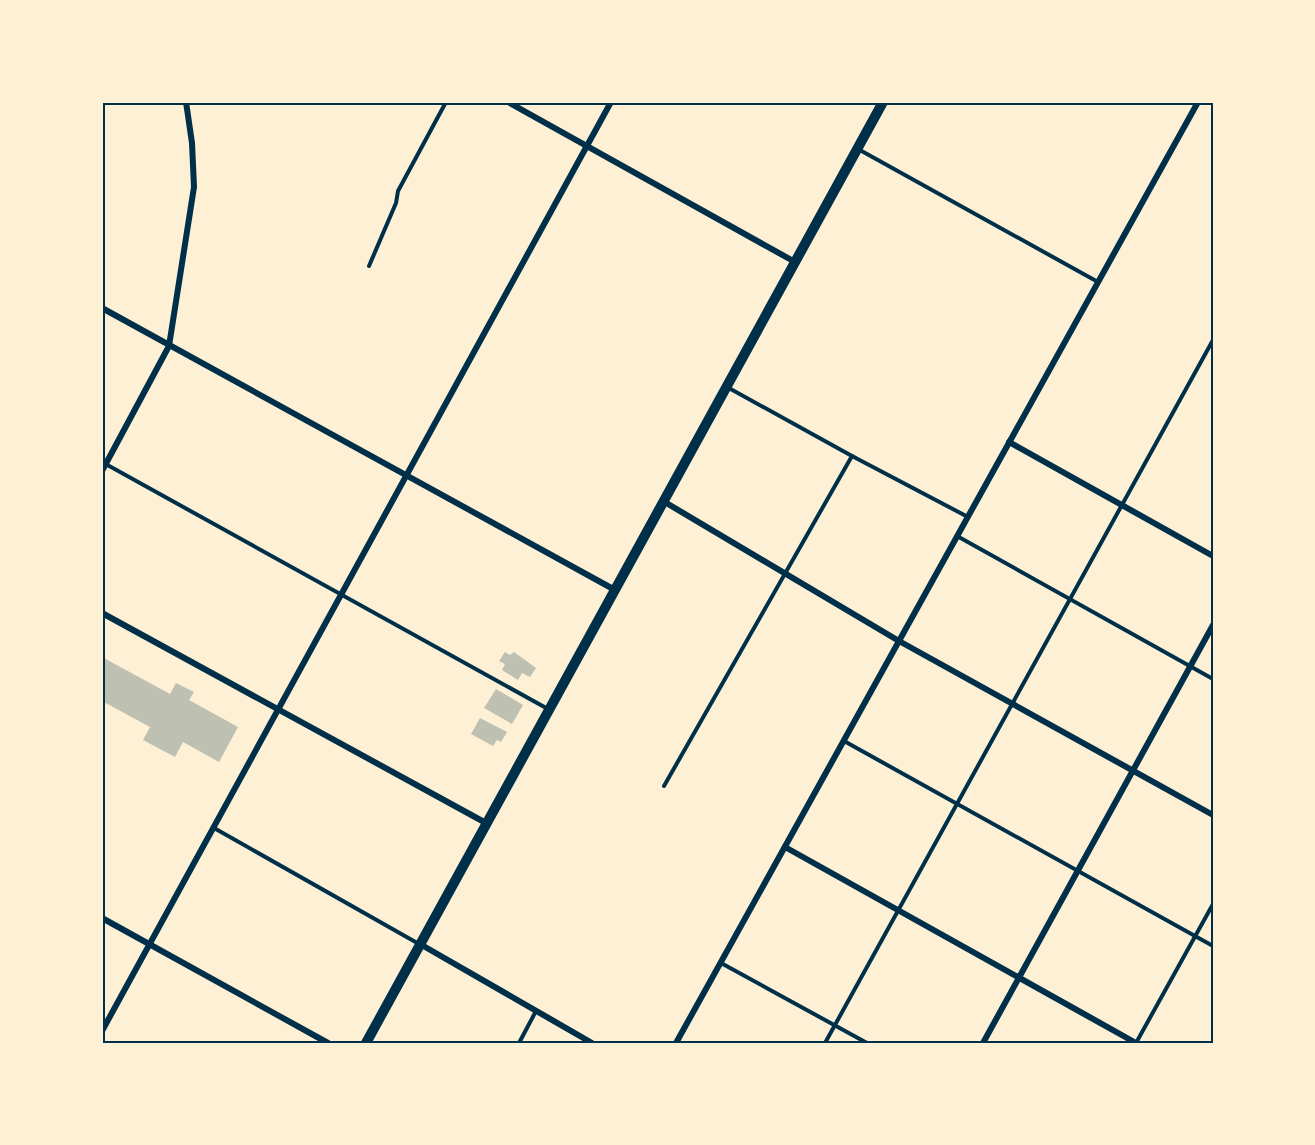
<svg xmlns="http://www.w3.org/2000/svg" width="1315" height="1145" font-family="'Fira Sans',sans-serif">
<rect width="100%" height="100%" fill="#fdf0d5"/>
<g fill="#bec0b2">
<polygon points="505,652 510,655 514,652 536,668 530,677 522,673 518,680 502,670 505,664 499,661"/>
<polygon points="102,657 170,694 176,683 194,692 189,700 238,727 219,762 183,742 175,757 143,740 150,727 102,701"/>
<polygon points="496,689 523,705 512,724 484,708"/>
<polygon points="480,718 507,732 501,742 497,740 493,746 471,734"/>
</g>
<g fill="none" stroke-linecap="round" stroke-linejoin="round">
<g stroke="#003049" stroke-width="4">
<polyline points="858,149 1098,282"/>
<polyline points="369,266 396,203 398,191 446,102"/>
<polyline points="852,456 968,517"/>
<polyline points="102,462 548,709"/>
<polyline points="957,536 1213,679"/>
<polyline points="844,741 1213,946"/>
<polyline points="664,786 852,456 727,387"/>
<polyline points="214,828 419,944"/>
<polyline points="721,963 867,1043"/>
<polyline points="519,1043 536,1011"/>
<polyline points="825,1043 1213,340"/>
<polyline points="1136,1043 1213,904"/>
</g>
<g stroke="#003049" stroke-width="6">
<polyline points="508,102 795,262"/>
<polyline points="102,308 615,590"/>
<polyline points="1009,442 1213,556"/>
<polyline points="102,471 169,346 194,187 192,143 186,102"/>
<polyline points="663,501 899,641 1213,815"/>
<polyline points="102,613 486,823"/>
<polyline points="785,847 1136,1043"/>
<polyline points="102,918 328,1043"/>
<polyline points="420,944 592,1043"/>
<polyline points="102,1031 611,102"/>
<polyline points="676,1043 1198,102"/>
<polyline points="983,1043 1213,625"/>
</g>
<polyline stroke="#003049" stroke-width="10" points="366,1043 883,102"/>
</g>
<rect width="1315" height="1145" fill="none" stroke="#fdf0d5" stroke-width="207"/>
<rect x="104" y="104" width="1108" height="938" fill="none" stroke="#003049" stroke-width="2"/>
</svg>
